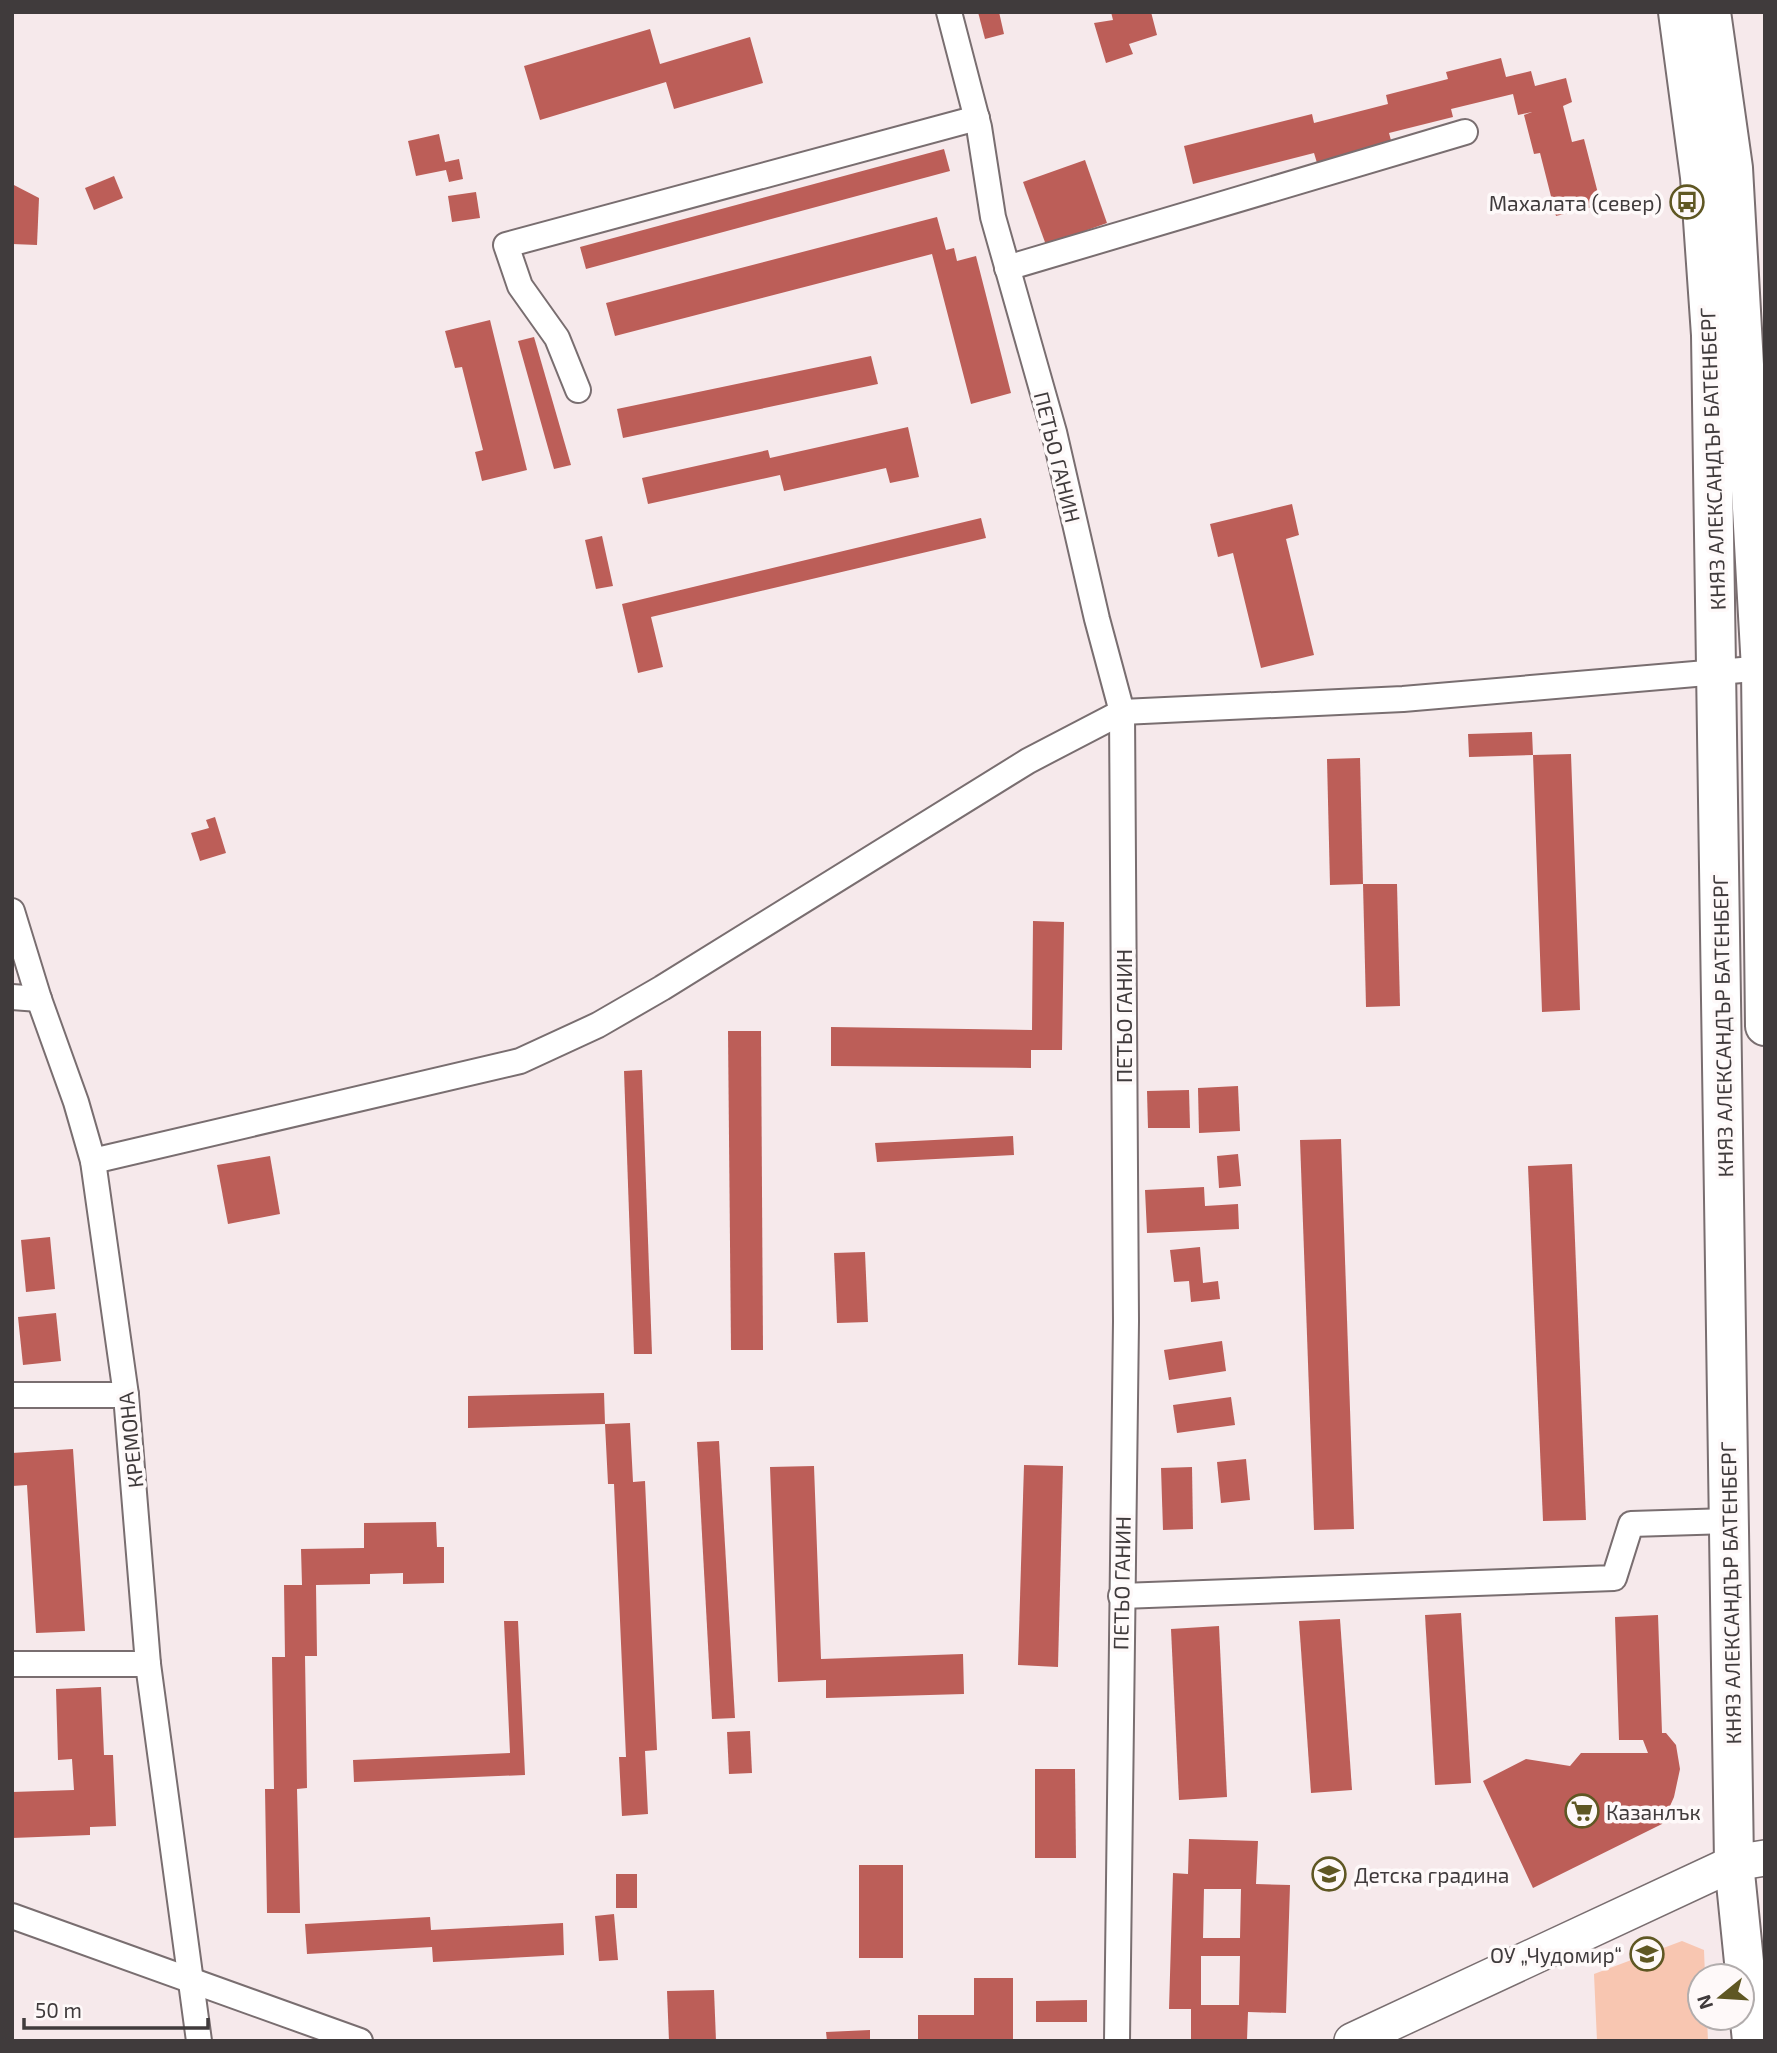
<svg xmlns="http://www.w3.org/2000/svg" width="1777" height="2053" font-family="'Exo 2',sans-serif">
<rect width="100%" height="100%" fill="#f6e9eb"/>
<polygon fill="#f8c6b1" points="1682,1941 1704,1950 1705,1976 1700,1976 1700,2018 1707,2018 1708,2041 1597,2041 1594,1974"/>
<g fill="#bc5e58" fill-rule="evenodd">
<polygon points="978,12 999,12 1004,34 985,39"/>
<polygon points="1111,12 1151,12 1157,35 1129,44 1133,54 1106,63 1094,23 1113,20"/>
<polygon points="650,29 660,64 750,37 763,83 674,109 666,82 540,120 524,66"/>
<polygon points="1501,58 1506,77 1531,71 1535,86 1566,78 1572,102 1563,106 1572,142 1584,139 1601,205 1556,216 1540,153 1534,154 1524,115 1532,112 1518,115 1513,94 1451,109 1453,117 1389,133 1392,144 1317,163 1314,153 1193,184 1184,146 1312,114 1314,123 1388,104 1386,95 1448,79 1446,72"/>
<polygon points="439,134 445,162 459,159 463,179 449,182 446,170 416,176 408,141"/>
<polygon points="944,149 950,171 586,269 580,247"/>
<polygon points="1085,160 1107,223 1046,245 1023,182"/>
<polygon points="114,176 123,198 94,210 85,188"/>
<polygon points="12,184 39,198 37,245 12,244"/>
<polygon points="476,192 480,218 452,222 448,196"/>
<polygon points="937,217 946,250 954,248 957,261 976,256 1011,393 971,404 932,254 615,336 606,303"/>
<polygon points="490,320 527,470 482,481 475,452 483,450 462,367 455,368 445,331"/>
<polygon points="534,337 571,465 554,469 518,341"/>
<polygon points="871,356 878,384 623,438 617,409"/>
<polygon points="908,427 919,477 890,483 886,468 784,491 780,475 648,504 642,478 768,450 770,458"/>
<polygon points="1292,504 1299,535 1286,539 1314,655 1261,668 1233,553 1218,557 1210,524"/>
<polygon points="981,518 986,538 651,617 663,667 638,673 622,604"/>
<polygon points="602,536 613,586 596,589 585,540"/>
<polygon points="1532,732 1533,755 1571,754 1580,1010 1542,1012 1533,755 1469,757 1468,734"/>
<polygon points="1360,758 1363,884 1330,885 1327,759"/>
<polygon points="215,817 226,853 200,861 191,833 209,828 206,820"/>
<polygon points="1363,884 1397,884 1400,1006 1366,1007"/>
<polygon points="1033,921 1064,922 1062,1050 1031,1050 1031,1068 831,1066 831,1027 1032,1030"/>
<polygon points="728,1031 761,1031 763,1350 731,1350"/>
<polygon points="642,1070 652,1354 634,1354 624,1071"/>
<polygon points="1238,1086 1240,1131 1199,1133 1198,1088"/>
<polygon points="1189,1090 1190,1128 1148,1128 1147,1091"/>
<polygon points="1013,1136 1014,1155 877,1162 875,1143"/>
<polygon points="1341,1139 1354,1529 1314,1530 1300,1140"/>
<polygon points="1238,1154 1241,1186 1219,1188 1217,1156"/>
<polygon points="270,1156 280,1214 228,1224 217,1165"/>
<polygon points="1572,1164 1586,1520 1543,1521 1528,1166"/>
<polygon points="1204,1187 1205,1206 1238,1204 1239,1229 1147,1233 1145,1190"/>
<polygon points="50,1237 55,1289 26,1292 21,1240"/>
<polygon points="1200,1247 1203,1283 1218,1281 1220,1299 1191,1302 1189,1281 1174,1282 1170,1250"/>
<polygon points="865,1252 868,1322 837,1323 834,1253"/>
<polygon points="56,1313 61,1361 23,1365 18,1317"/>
<polygon points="1222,1341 1226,1371 1169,1380 1164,1350"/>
<polygon points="604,1393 605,1424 468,1428 468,1396"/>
<polygon points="1231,1397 1235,1425 1177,1433 1173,1405"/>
<polygon points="630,1423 633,1482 645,1481 657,1750 645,1751 648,1814 622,1816 619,1757 626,1757 614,1484 608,1484 605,1424"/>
<polygon points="719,1441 735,1718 712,1719 697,1442"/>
<polygon points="73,1449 85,1631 36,1633 27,1485 12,1486 12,1453"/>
<polygon points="1246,1459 1250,1500 1221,1503 1217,1462"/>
<polygon points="1024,1465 1063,1466 1058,1667 1018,1665"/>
<polygon points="814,1466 821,1659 963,1654 964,1694 826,1698 826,1680 778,1682 770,1467"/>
<polygon points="1192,1467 1193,1529 1163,1530 1161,1468"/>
<polygon points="436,1522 437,1547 444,1547 444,1583 403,1584 403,1573 370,1574 370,1584 316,1585 317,1656 305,1656 307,1788 297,1789 300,1913 267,1913 265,1789 274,1789 272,1657 285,1657 284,1585 302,1585 301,1549 364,1548 364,1523"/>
<polygon points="1461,1613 1471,1783 1435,1785 1425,1615"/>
<polygon points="1658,1615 1662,1733 1666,1733 1676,1745 1680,1769 1674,1797 1662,1824 1533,1888 1483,1781 1526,1759 1570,1766 1581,1753 1648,1753 1643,1740 1619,1740 1615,1617"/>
<polygon points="1340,1619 1352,1790 1311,1793 1299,1621"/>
<polygon points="504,1621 518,1621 525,1775 354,1782 353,1760 510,1753"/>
<polygon points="1219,1626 1227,1797 1179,1800 1171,1629"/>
<polygon points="101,1687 104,1755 113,1755 116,1826 90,1827 90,1835 12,1838 12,1792 74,1790 72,1759 58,1760 56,1689"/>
<polygon points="750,1731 752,1773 729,1774 727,1732"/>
<polygon points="1035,1769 1075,1769 1076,1858 1035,1858"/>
<path d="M1189 1839 1258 1841 1256 1884 1290 1885 1286 2013 1248 2012 1247 2040 1191 2039V2009H1169L1173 1873 1188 1874ZM1204 1889H1241L1240 1938H1203ZM1201 1956H1240L1239 2005H1201Z"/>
<rect x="859" y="1865" width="44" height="93"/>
<rect x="616" y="1874" width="21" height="34"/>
<polygon points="614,1914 618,1960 599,1961 595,1916"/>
<polygon points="430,1917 431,1930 563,1923 564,1955 433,1962 432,1947 307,1954 305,1924"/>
<polygon points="974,1978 1013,1978 1013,2041 918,2041 918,2015 974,2015"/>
<polygon points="714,1990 716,2041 669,2041 667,1991"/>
<polygon points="1087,2000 1087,2022 1036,2022 1036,2001"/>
<polygon points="870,2030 870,2041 827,2041 826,2032"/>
</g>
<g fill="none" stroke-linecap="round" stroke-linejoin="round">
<defs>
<g id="street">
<polyline points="949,12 979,127 993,217 1054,432 1097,619 1122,712 1126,1321 1117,2041"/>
<polyline points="1007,268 1465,132"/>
<polyline points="578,390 557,338 520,286 506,245 977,118"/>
<polyline points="12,911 39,999 76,1102 93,1161 126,1395 148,1664 199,2041"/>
<polyline points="12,997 39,999"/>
<polyline points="93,1161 520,1061 598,1025 662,988 1028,761 1122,712 1403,699 1765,668"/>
<polyline points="12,1395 126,1395"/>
<polyline points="1121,1596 1614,1578 1631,1524 1729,1521"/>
<polyline points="12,1664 148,1664"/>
<polyline points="12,1916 360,2041"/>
</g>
<polyline id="secondary" points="1352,2041 1734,1863 1765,1858"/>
<g id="primary">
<polyline points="1678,12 1700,177 1711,335 1734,1863 1752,2041"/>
<polyline points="1711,12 1733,168 1761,669 1765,1026"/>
</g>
</defs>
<use href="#street" stroke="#796e70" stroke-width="28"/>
<use href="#secondary" stroke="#796e70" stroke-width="38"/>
<use href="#primary" stroke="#796e70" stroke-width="42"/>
<use href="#street" stroke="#fff" stroke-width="24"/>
<use href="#secondary" stroke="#fff" stroke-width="35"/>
<use href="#primary" stroke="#fff" stroke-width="38"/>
</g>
<defs>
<symbol id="bus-ring" viewBox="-11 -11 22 22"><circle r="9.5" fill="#fef9f9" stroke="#5f5723" stroke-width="1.5"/><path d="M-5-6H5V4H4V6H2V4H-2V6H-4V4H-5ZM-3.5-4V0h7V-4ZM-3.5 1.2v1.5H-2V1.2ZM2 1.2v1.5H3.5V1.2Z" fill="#5f5723"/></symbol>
<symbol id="supermarket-ring" viewBox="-11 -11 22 22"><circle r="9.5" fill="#fef9f9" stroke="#5f5723" stroke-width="1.5"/><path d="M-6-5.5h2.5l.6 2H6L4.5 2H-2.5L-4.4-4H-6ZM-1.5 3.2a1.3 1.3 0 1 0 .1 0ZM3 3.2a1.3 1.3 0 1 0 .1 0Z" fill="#5f5723"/></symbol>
<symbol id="school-ring" viewBox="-11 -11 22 22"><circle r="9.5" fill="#fef9f9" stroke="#5f5723" stroke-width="1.5"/><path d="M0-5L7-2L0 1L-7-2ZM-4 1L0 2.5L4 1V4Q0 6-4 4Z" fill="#5f5723"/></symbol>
</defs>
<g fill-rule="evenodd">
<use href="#bus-ring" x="1668" y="183" width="38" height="38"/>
<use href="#supermarket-ring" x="1563" y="1792" width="38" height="38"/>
<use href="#school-ring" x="1310" y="1855" width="38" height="38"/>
<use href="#school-ring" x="1628" y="1935" width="38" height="38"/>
</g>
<g text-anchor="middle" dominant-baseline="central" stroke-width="7" stroke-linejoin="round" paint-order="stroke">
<g font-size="21" fill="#403b3c" stroke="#fef9f9" text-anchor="end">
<text x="1662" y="202">Махалата (север)</text>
<text x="1606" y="1811" text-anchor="start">Казанлък</text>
<text x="1354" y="1874" text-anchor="start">Детска градина</text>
<text x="1622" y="1954">ОУ „Чудомир“</text>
</g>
<g font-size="21" fill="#403b3c" stroke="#fef9f9">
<text transform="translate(1058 457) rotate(76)">ПЕТЬО ГАНИН</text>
<text transform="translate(1712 459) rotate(-92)">КНЯЗ АЛЕКСАНДЪР БАТЕНБЕРГ</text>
<text transform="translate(1123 1016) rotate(-90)">ПЕТЬО ГАНИН</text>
<text transform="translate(1722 1026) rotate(-91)">КНЯЗ АЛЕКСАНДЪР БАТЕНБЕРГ</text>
<text transform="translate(130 1440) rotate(-96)">КРЕМОНА</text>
<text transform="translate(1121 1583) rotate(-89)">ПЕТЬО ГАНИН</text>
<text transform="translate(1730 1593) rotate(-91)">КНЯЗ АЛЕКСАНДЪР БАТЕНБЕРГ</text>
</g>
</g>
<rect width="1777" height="2053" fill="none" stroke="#403b3c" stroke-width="28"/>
<g transform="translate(1721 1997) rotate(252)"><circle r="33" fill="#fef9f9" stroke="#b2adad" stroke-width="2"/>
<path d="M0-5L12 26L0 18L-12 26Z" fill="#5f5723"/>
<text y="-10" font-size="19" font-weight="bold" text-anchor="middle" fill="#403b3c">N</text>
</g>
<path d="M24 2018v10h184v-10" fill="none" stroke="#403b3c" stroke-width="3.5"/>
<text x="35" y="2018" font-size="21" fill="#403b3c" stroke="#fef9f9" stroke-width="5" paint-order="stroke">50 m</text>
</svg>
